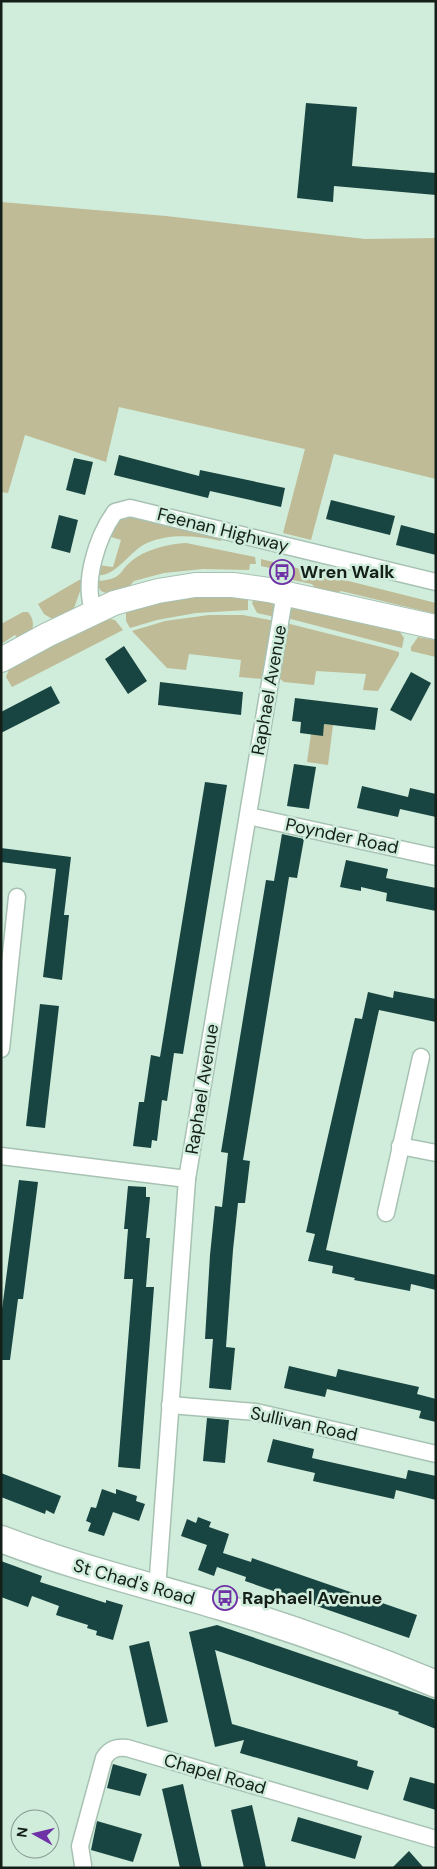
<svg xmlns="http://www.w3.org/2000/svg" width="437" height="1869" font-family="'DM Sans',sans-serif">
<rect width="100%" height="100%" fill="#d0ecdb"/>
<g fill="#bfbb96">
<polygon points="1,202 166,216 365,239 436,238 436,479 334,454 311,540 283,533 305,449 119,407 106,462 25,435 8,493 1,492"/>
<path d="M129 515 222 536 221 541C196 536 171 533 147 543 129 551 116 578 96 575L98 565 113 567 121 540 108 536 115 523Z"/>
<path d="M186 543 255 557 256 564H250L249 570 203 569 164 573 134 581 127 589 109 594 101 591 95 581C126 580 116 571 137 557 151 548 170 544 186 543Z"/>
<polygon points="261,559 436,603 436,614 341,591 332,595 319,593 312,584 288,579 289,572 261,566"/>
<polygon points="79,580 84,580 73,611 54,620 44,614 38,604"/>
<polygon points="180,596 248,596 248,610 196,613 157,620 130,628 126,621 126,611"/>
<polygon points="255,597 271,601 276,609 275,617 257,613 252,603"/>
<polygon points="295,607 400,632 404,638 402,648 287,618 290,610"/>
<path d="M23 612H28C33 618 34 624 32 631L18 639 15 635 1 644V624Z"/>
<polygon points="209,615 243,615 275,621 263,679 239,677 241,660 189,654 186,670 167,668 132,631 165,621"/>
<polygon points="105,618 115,620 123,630 12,687 6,677 10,667"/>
<polygon points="286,623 385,648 399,652 399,655 378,691 363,690 366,674 316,671 314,685 284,682 279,678"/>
<polygon points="418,637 436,640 436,657 411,651 411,647"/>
<polygon points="324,724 333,725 328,765 307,762 311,734"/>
</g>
<g fill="#184541">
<polygon points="306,103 357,107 352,166 436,173 436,195 334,186 333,202 297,198"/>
<polygon points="119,455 199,476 200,470 285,488 281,507 210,491 208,498 114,475"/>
<polygon points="74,458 93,462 85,495 66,490"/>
<polygon points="331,500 395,516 390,535 326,519"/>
<polygon points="59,515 78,520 70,553 51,548"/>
<polygon points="401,525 436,534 436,555 396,545"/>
<polygon points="124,646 147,681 128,694 105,659"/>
<polygon points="411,672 431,683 411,721 390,710"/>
<polygon points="160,682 243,692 241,715 158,705"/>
<polygon points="51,686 60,703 1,733 1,712"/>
<polygon points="295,698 378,708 375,730 324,724 323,736 300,733 301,722 292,721"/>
<polygon points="294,764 316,767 309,809 287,806"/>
<polygon points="205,782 227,785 183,1054 174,1053 167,1101 162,1100 157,1141 152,1140 151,1148 133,1146 139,1102 144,1102 151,1055 160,1057"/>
<polygon points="362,786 408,797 410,788 436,794 436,817 400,809 398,817 357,808"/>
<polygon points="282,834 304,839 297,878 289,877 243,1160 250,1161 245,1203 238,1203 233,1250 226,1347 235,1348 231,1390 209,1388 213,1339 205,1339 210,1255 215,1206 222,1207 228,1153 221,1152 266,880 274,881"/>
<polygon points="1,848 71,857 64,915 69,915 62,980 43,977 56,869 1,862"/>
<polygon points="346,860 388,869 386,878 436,888 436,911 386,901 387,893 361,887 361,891 340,887"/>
<polygon points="394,991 436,999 436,1022 379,1010 326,1250 436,1275 436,1290 411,1284 410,1291 354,1280 355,1278 332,1273 333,1266 308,1261 315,1234 306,1232 355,1018 362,1019 368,992 393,998"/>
<polygon points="40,1004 59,1006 45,1128 26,1126"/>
<polygon points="19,1180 38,1182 23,1299 18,1299 10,1360 1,1360 1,1317"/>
<polygon points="128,1186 146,1187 146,1197 150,1197 146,1238 150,1238 146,1287 154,1287 140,1469 118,1467 133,1279 124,1279 128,1229 124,1229"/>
<polygon points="289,1366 336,1377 338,1369 419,1387 417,1394 436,1399 436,1422 419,1418 421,1411 327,1389 325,1397 284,1388"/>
<polygon points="207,1418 229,1420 225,1463 203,1461"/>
<polygon points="273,1439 314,1449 312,1458 406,1479 408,1470 436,1476 436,1500 396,1490 394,1499 313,1481 315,1473 267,1462"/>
<polygon points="1,1473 61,1496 54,1514 46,1510 45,1514 1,1497"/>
<polygon points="102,1489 116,1494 116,1489 137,1496 136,1501 145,1504 139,1521 113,1512 104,1536 88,1531 91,1523 86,1521 91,1507 96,1508"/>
<polygon points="198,1517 211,1522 209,1527 229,1534 223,1553 251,1562 252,1558 417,1615 409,1638 245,1581 246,1577 217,1567 214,1576 198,1570 207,1545 181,1536 187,1519 196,1523"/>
<polygon points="1,1561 42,1576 40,1582 106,1603 106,1600 123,1605 113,1640 96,1635 97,1631 87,1628 88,1625 56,1615 59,1606 32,1596 28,1607 1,1597"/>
<polygon points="217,1625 436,1700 436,1729 398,1714 399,1712 215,1650 232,1724 358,1761 357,1766 374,1771 368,1790 240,1753 244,1740 215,1747 189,1632"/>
<polygon points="149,1641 168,1722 147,1727 129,1646"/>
<polygon points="113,1764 147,1774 140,1796 107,1788"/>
<polygon points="410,1777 436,1784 436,1810 403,1800"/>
<polygon points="183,1784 187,1802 202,1868 180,1868 162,1789"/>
<polygon points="252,1805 260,1840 266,1868 244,1868 235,1828 231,1810"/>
<polygon points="298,1817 362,1836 355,1859 291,1841"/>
<polygon points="97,1821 142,1834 133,1862 91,1850"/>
<polygon points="409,1851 424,1868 392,1868"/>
</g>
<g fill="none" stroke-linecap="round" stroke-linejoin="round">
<defs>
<g id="street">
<path d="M94 612C82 583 97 537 115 512L130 508 436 582"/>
<polyline points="248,816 436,857"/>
<polyline points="1,1049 17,897"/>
<polyline points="400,1146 436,1153"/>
<polyline points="1,1156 187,1179"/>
<polyline points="386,1213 421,1057"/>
<polyline points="170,1405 256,1412 436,1454"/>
<polyline points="157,1590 187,1179 285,593"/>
<path d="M83 1865 80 1846 104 1758C110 1749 116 1747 127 1748L436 1839"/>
</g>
<polyline id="secondary" points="1,660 47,635 114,603 158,591 195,585 233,585 269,590 436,627"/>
<path id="primary" d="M1 1539C74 1567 148 1585 222 1607 295 1629 366 1655 436 1684"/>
</defs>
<use href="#street" stroke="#a7c2b2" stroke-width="19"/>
<use href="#secondary" stroke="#a7c2b2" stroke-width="26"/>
<use href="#primary" stroke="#a7c2b2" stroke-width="29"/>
<use href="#street" stroke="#fff" stroke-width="16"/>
<use href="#secondary" stroke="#fff" stroke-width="24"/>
<use href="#primary" stroke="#fff" stroke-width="26"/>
</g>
<defs>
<symbol id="bus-ring" viewBox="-11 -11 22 22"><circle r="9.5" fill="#d0ecdb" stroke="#6f31a6" stroke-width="1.5"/><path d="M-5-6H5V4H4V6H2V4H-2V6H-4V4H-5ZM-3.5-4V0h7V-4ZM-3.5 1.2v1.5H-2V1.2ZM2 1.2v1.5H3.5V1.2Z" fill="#6f31a6"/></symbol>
</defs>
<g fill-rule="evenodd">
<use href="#bus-ring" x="268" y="558" width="28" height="28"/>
<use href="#bus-ring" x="211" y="1584" width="28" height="28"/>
</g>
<g text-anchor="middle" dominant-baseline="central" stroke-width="5" stroke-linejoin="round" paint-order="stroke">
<g font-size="18" fill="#141f19" stroke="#d0ecdb">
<text transform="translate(223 530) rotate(14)">Feenan Highway</text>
<text transform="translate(269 690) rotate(-80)">Raphael Avenue</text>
<text transform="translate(342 836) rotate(12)">Poynder Road</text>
<text transform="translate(202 1089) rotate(-81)">Raphael Avenue</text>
<text transform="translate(304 1424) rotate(12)">Sullivan Road</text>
<text transform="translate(134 1582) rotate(16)">St Chad's Road</text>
<text transform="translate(215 1774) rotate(16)">Chapel Road</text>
</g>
<g font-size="18" font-weight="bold" fill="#141f19" stroke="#d0ecdb" text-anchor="start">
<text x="300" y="572">Wren Walk</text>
<text x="242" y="1598">Raphael Avenue</text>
</g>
</g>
<rect width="437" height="1869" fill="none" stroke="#141f19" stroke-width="5"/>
<g transform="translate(35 1834) rotate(278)"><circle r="24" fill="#d0ecdb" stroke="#859a8d"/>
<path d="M0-4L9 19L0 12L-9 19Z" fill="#6f31a6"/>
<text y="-8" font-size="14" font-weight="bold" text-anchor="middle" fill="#141f19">N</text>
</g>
</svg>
